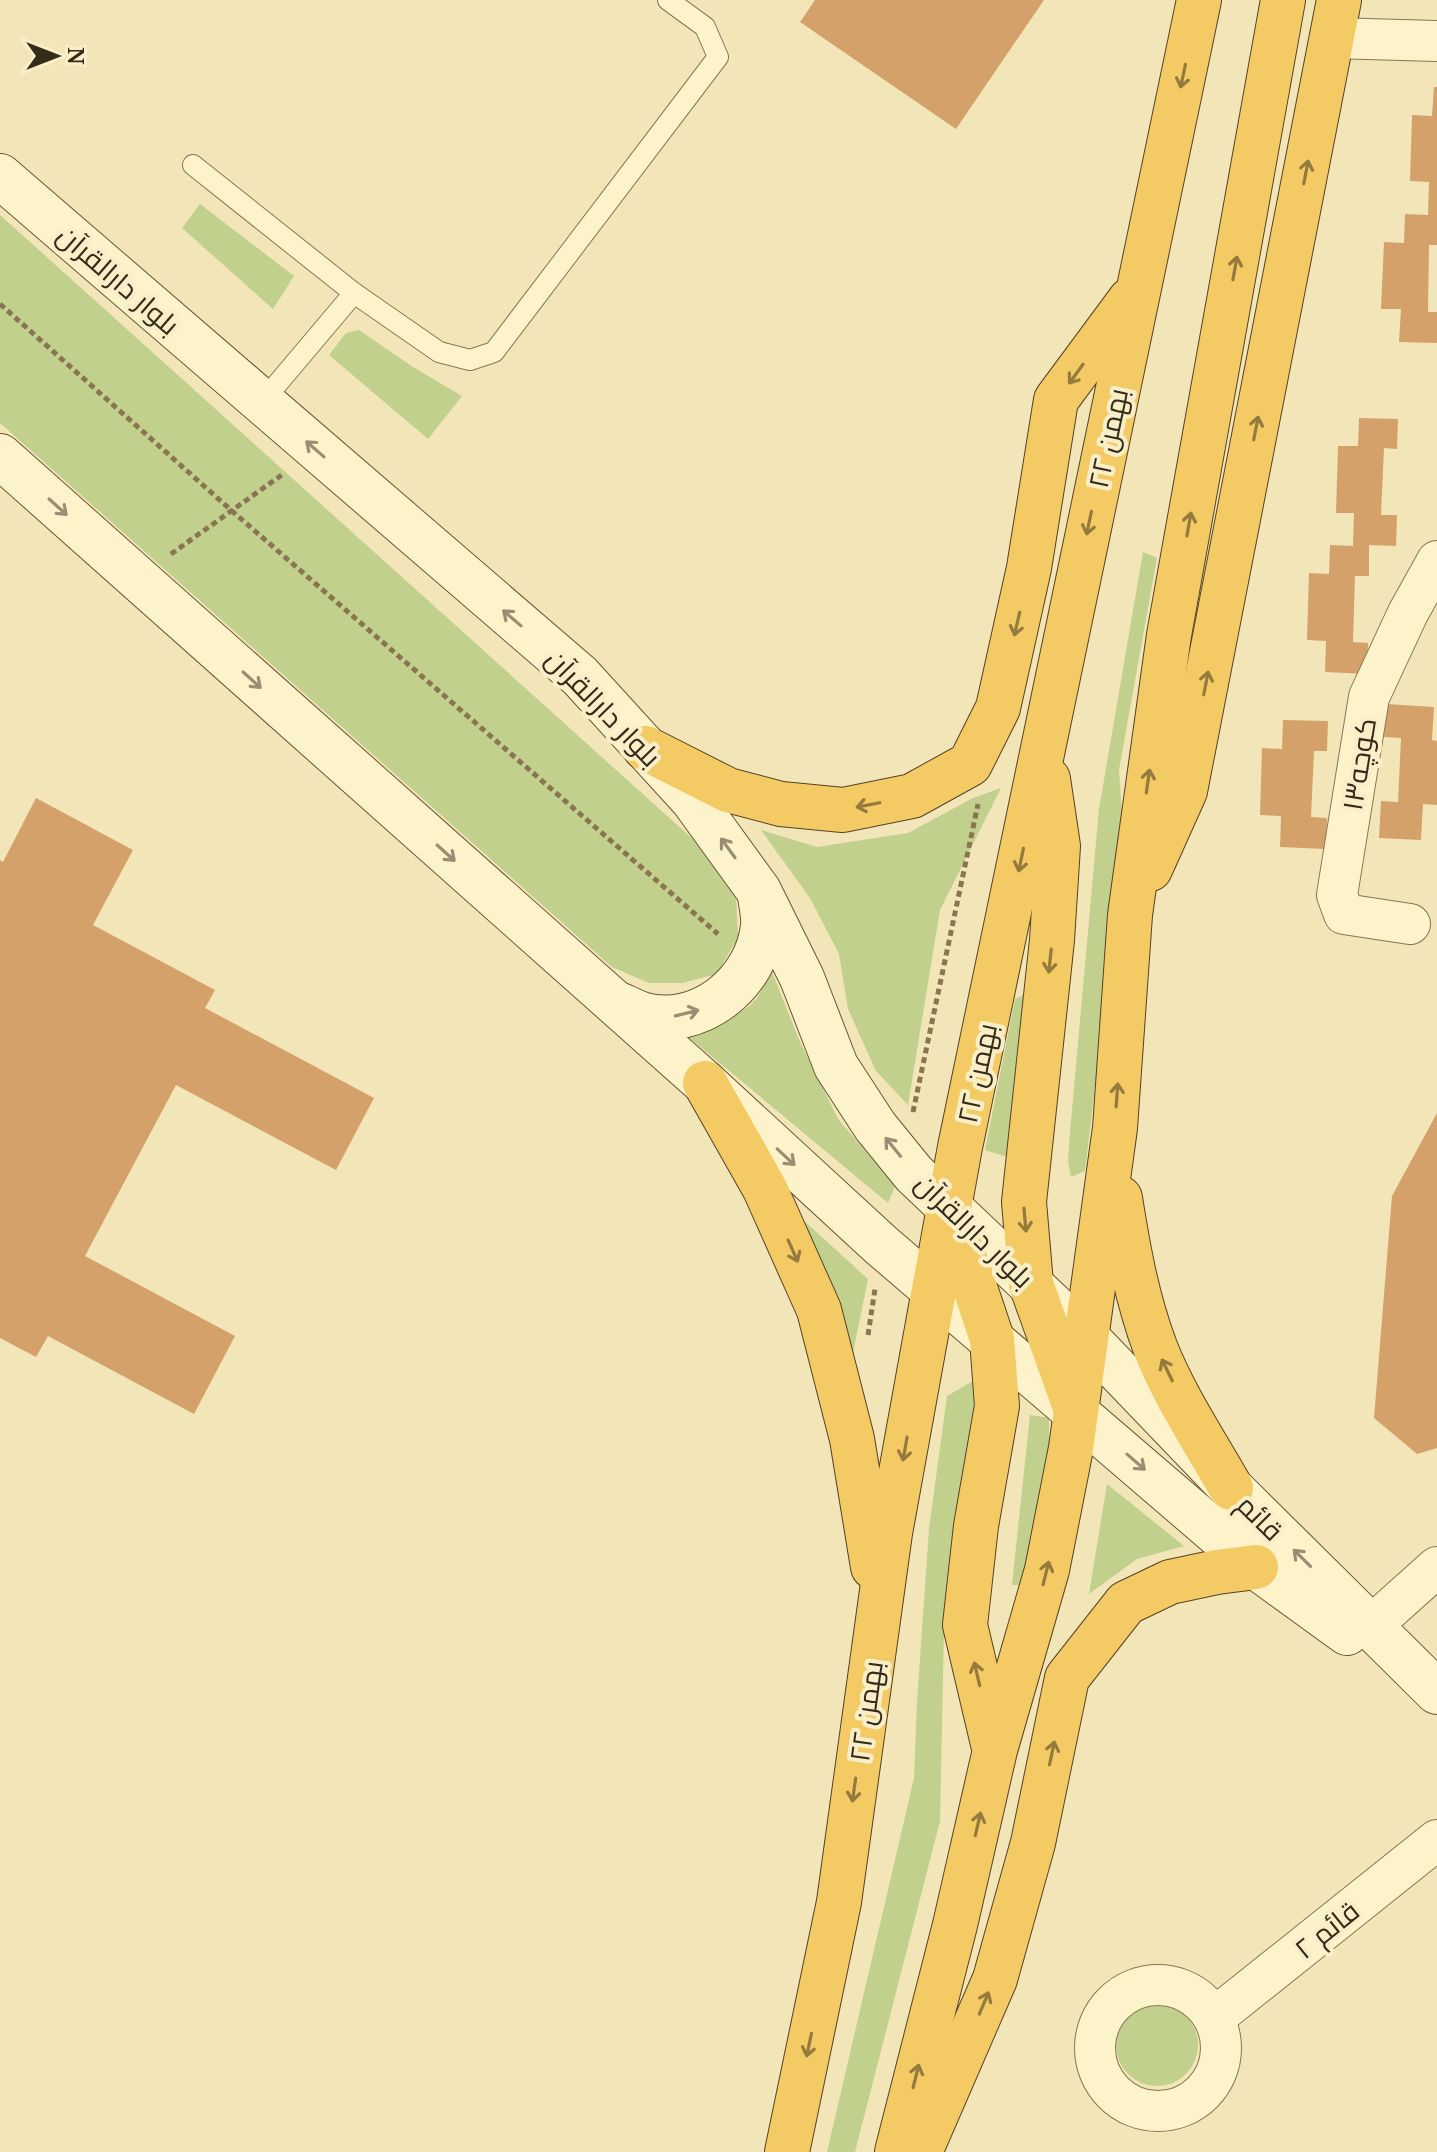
<svg xmlns="http://www.w3.org/2000/svg" width="1437" height="2152" font-family="'Noto Serif',Cairo,serif">
<rect width="100%" height="100%" fill="#f2e6b8"/>
<g fill="#c1d08c">
<polygon points="200,204 294,276 273,309 182,228"/>
<polygon points="0,215 705,850 736,895 738,937 717,974 682,983 649,983 612,967 0,423"/>
<polygon points="359,330 413,367 462,396 428,439 329,355 346,333"/>
<polygon points="1143,552 1157,558 1119,770 1124,843 1085,1171 1071,1177 1068,1161 1070,1132 1099,809"/>
<polygon points="1001,788 940,910 908,1105 876,1071 848,1009 839,954 810,898 761,830 817,847 908,833 973,798"/>
<path d="M768 962 800 1042 838 1119 895 1186 888 1203 674 1025C706 1025 749 1021 763 987 766 979 766 970 768 962Z"/>
<polygon points="1035,989 1013,1159 985,1150 1015,999"/>
<polygon points="802,1219 868,1279 853,1353 830,1279"/>
<polygon points="973,1381 982,1400 944,1628 940,1821 855,2152 827,2152 914,1778 917,1702 929,1529 947,1396"/>
<polygon points="1030,1415 1049,1418 1049,1442 1022,1585 1012,1585"/>
<polygon points="1107,1484 1184,1546 1137,1559 1089,1594"/>
<circle cx="1157" cy="2045" r="41"/>
</g>
<g fill="#d4a16a">
<polygon points="815,0 1044,0 956,129 800,22"/>
<polygon points="1434,87 1437,87 1437,245 1429,245 1428,312 1437,312 1437,343 1399,342 1401,309 1381,309 1384,242 1404,243 1405,214 1428,215 1429,182 1410,181 1412,115 1432,116"/>
<polygon points="1359,418 1398,419 1397,449 1384,448 1381,515 1397,515 1396,546 1369,545 1369,576 1355,576 1353,642 1368,643 1367,674 1325,672 1326,641 1307,640 1309,573 1329,574 1330,545 1353,546 1354,513 1336,513 1338,446 1358,446"/>
<polygon points="1386,704 1434,707 1432,740 1437,741 1437,805 1423,804 1421,840 1379,838 1381,801 1398,802 1401,738 1384,737"/>
<polygon points="1283,720 1328,721 1327,751 1314,751 1311,817 1327,818 1326,849 1280,847 1281,816 1260,815 1262,748 1282,749"/>
<polygon points="36,798 133,850 93,925 215,990 205,1008 374,1098 336,1170 176,1085 85,1256 235,1336 194,1414 48,1336 36,1357 0,1338 0,860 3,862"/>
<polygon points="1437,1113 1437,1448 1417,1454 1374,1418 1392,1196"/>
</g>
<g fill="none" stroke-linecap="round" stroke-linejoin="round">
<defs>
<g id="service">
<polyline points="193,165 354,293 439,352 470,360 494,352 718,57 705,27 668,0"/>
<polyline points="262,402 354,293"/>
</g>
<g id="minor">
<polyline points="1332,38 1437,41"/>
<polyline points="1410,924 1344,914 1337,895 1369,697 1408,613 1437,561"/>
<polyline points="1371,1626 1437,1567"/>
<circle cx="1158" cy="2048" r="63"/>
<polyline points="1214,2018 1437,1840"/>
</g>
<g id="secondary">
<polyline points="0,176 580,676 693,800 759,891 802,978 836,1066 875,1126 914,1174 1088,1339 1231,1488 1437,1692"/>
<polyline points="0,456 705,1083 881,1245 1256,1567 1347,1633"/>
<path d="M618 1004C626 1007 633 1011 641 1014 699 1031 757 983 763 926 764 916 761 905 760 895"/>
</g>
<g id="trunk">
<polyline points="645,748 728,790 781,804 843,810 912,796 970,764 998,708 1029,568 1056,400 1130,300"/>
<polyline points="1048,779 1058,846 1052,940 1024,1202 1031,1284 1075,1407"/>
<polyline points="1150,869 1185,791 1339,0"/>
<polyline points="705,1083 765,1189 819,1310 852,1439 873,1567"/>
<path d="M1120 1198C1128 1249 1137 1299 1155 1347 1174 1396 1205 1442 1231 1488"/>
<polyline points="950,1213 992,1339 997,1406 976,1526 965,1625 994,1748"/>
<polyline points="787,2152 839,1902 890,1533 960,1147 1199,0"/>
<polyline points="897,2152 955,1925 995,1750 1047,1570 1071,1448 1115,1128 1130,915 1169,635 1283,0"/>
<polyline points="920,2152 995,1979 1033,1843 1067,1678 1126,1603 1170,1582 1217,1572 1256,1567"/>
</g>
</defs>
<use href="#service" stroke="#897552" stroke-width="22"/>
<use href="#minor" stroke="#897552" stroke-width="42"/>
<use href="#secondary" stroke="#6a5535" stroke-width="46"/>
<use href="#trunk" stroke="#554127" stroke-width="46"/>
<g stroke="#897552" stroke-width="5" stroke-dasharray="6 4" stroke-linecap="butt">
<polyline points="0,304 232,511 718,934"/>
<polyline points="171,554 283,474"/>
<polyline points="913,1112 978,804"/>
<polyline points="868,1335 875,1289"/>
</g>
<use href="#service" stroke="#fcf3cb" stroke-width="20"/>
<use href="#minor" stroke="#fcf3cb" stroke-width="40"/>
<use href="#secondary" stroke="#fcf3cb" stroke-width="44"/>
<use href="#trunk" stroke="#f4ca64" stroke-width="44"/>
</g>
<defs><path id="oneway-shaft" d="M-6 0H5M1.5-3L5.5 0L1.5 3" fill="none" stroke-width="1.6" stroke-linecap="round" stroke-linejoin="round" transform="scale(2)"/></defs>
<g stroke="#957a3e">
<use href="#oneway-shaft" transform="translate(1183 76) rotate(102)"/>
<use href="#oneway-shaft" transform="translate(1306 172) rotate(-79)"/>
<use href="#oneway-shaft" transform="translate(1235 268) rotate(-80)"/>
<use href="#oneway-shaft" transform="translate(1076 374) rotate(126)"/>
<use href="#oneway-shaft" transform="translate(1256 428) rotate(-79)"/>
<use href="#oneway-shaft" transform="translate(1089 523) rotate(102)"/>
<use href="#oneway-shaft" transform="translate(1189 524) rotate(-80)"/>
<use href="#oneway-shaft" transform="translate(1017 624) rotate(103)"/>
<use href="#oneway-shaft" transform="translate(1206 683) rotate(-79)"/>
<use href="#oneway-shaft" transform="translate(1148 781) rotate(-82)"/>
<use href="#oneway-shaft" transform="translate(868 805) rotate(169)"/>
<use href="#oneway-shaft" transform="translate(1021 860) rotate(102)"/>
<use href="#oneway-shaft" transform="translate(1050 961) rotate(96)"/>
<use href="#oneway-shaft" transform="translate(1117 1095) rotate(-86)"/>
<use href="#oneway-shaft" transform="translate(1025 1220) rotate(85)"/>
<use href="#oneway-shaft" transform="translate(793 1251) rotate(66)"/>
<use href="#oneway-shaft" transform="translate(1167 1370) rotate(-116)"/>
<use href="#oneway-shaft" transform="translate(905 1449) rotate(100)"/>
<use href="#oneway-shaft" transform="translate(1046 1573) rotate(-76)"/>
<use href="#oneway-shaft" transform="translate(977 1674) rotate(-103)"/>
<use href="#oneway-shaft" transform="translate(1052 1753) rotate(-78)"/>
<use href="#oneway-shaft" transform="translate(854 1790) rotate(98)"/>
<use href="#oneway-shaft" transform="translate(978 1824) rotate(-77)"/>
<use href="#oneway-shaft" transform="translate(984 2003) rotate(-67)"/>
<use href="#oneway-shaft" transform="translate(809 2045) rotate(102)"/>
<use href="#oneway-shaft" transform="translate(916 2076) rotate(-76)"/>
</g>
<g stroke="#998e72">
<use href="#oneway-shaft" transform="translate(315 449) rotate(-139)"/>
<use href="#oneway-shaft" transform="translate(58 507) rotate(42)"/>
<use href="#oneway-shaft" transform="translate(512 618) rotate(-139)"/>
<use href="#oneway-shaft" transform="translate(252 680) rotate(42)"/>
<use href="#oneway-shaft" transform="translate(728 848) rotate(-126)"/>
<use href="#oneway-shaft" transform="translate(446 853) rotate(42)"/>
<use href="#oneway-shaft" transform="translate(687 1013) rotate(-14)"/>
<use href="#oneway-shaft" transform="translate(893 1147) rotate(-129)"/>
<use href="#oneway-shaft" transform="translate(786 1157) rotate(43)"/>
<use href="#oneway-shaft" transform="translate(1136 1462) rotate(41)"/>
<use href="#oneway-shaft" transform="translate(1302 1558) rotate(-135)"/>
</g>
<g text-anchor="middle" dominant-baseline="central" stroke-width="8" stroke-linejoin="round" paint-order="stroke">
<g font-size="28" fill="#362a19" stroke="#f8efc8">
<text transform="translate(119 279) rotate(41)">بلوار دارالقرآن</text>
<text transform="translate(1107 438) rotate(-78)">۲۲ بهمن</text>
<text transform="translate(604 707) rotate(46)">بلوار دارالقرآن</text>
<text transform="translate(1358 764) rotate(-81)">کوچه۱۳</text>
<text transform="translate(976 1073) rotate(-78)">۲۲ بهمن</text>
<text transform="translate(975 1230) rotate(44)">بلوار دارالقرآن</text>
<text transform="translate(1261 1517) rotate(45)">قائم</text>
<text transform="translate(865 1711) rotate(-82)">۲۲ بهمن</text>
<text transform="translate(1326 1929) rotate(-39)">قائم ۲</text>
</g>
</g>
<g transform="translate(56 56) rotate(90)" stroke="#f8efc8" stroke-width="6" paint-order="stroke">
<path d="M0-6L14 30L0 20L-14 30Z" fill="#362a19"/>
<text y="-12" font-size="22" font-weight="bold" text-anchor="middle" fill="#362a19">N</text>
</g>
</svg>
